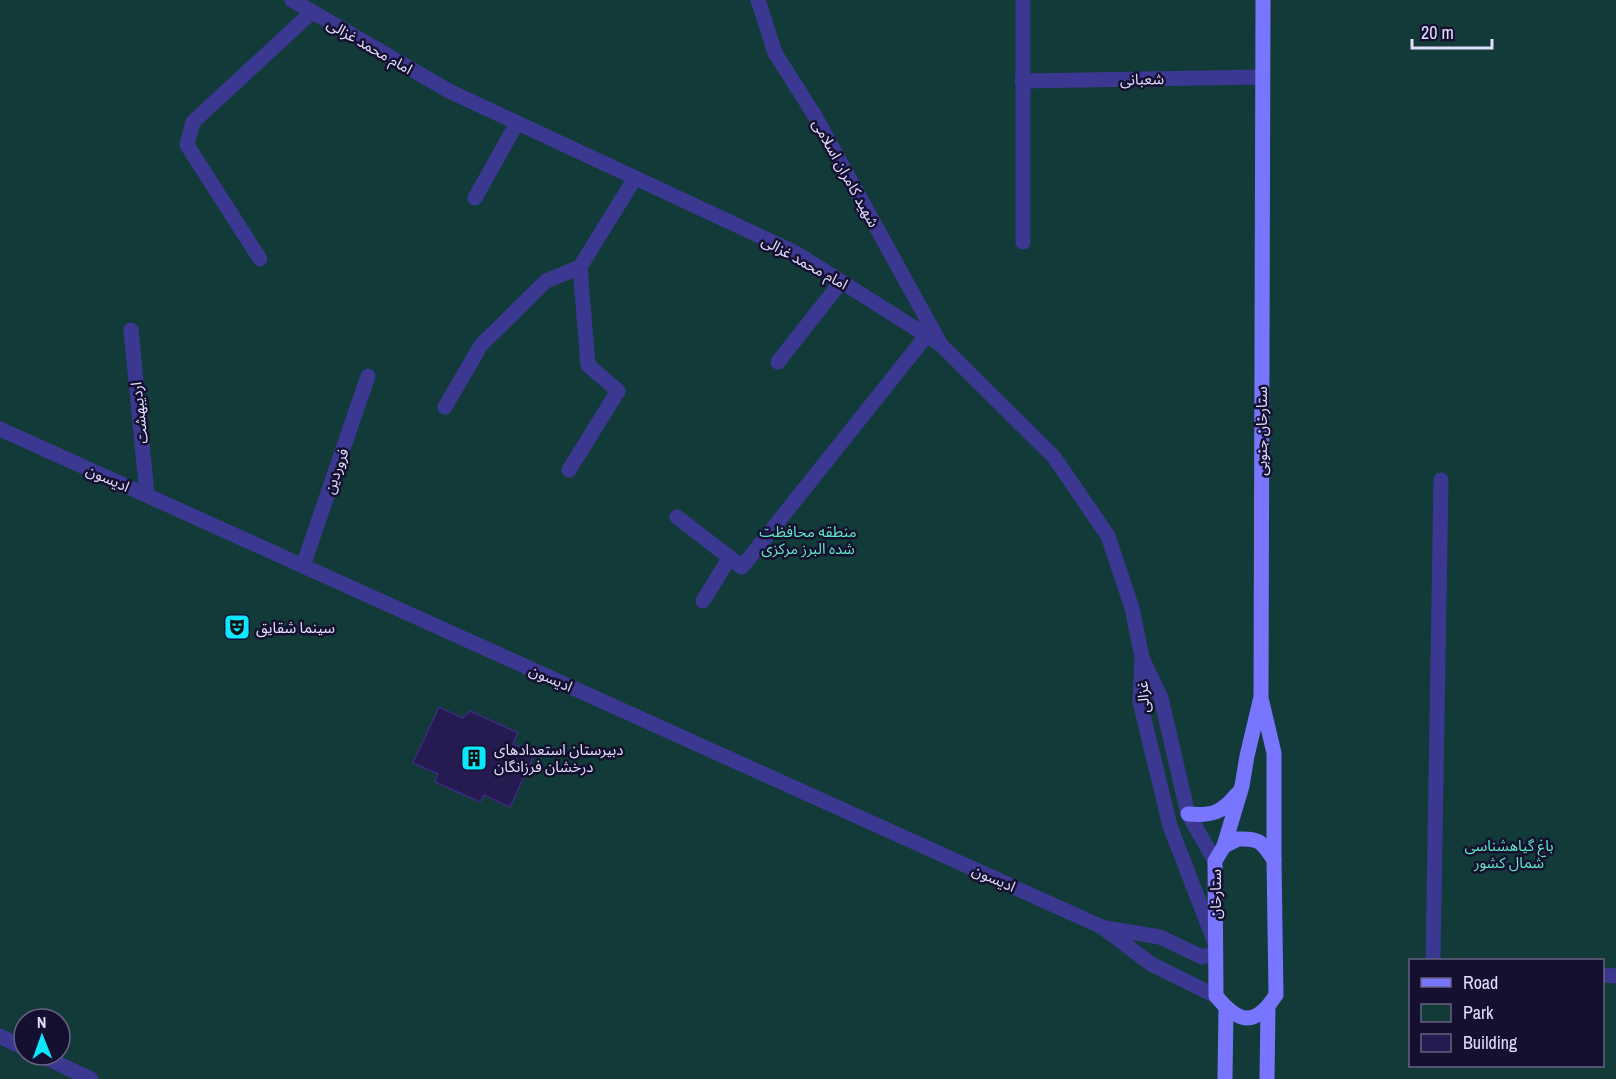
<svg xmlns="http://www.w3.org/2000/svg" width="1616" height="1079" font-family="'Archivo Narrow','Noto Sans Arabic',sans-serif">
<rect width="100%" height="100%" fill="#15102f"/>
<path fill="#123a38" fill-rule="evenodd" d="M0 0H1616V1079H0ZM1410 960H1602V1066H1410ZM24 1019H60V1055H24Z"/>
<polygon fill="#251b51" stroke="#3b2b7f" stroke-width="1.5" points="439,707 463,718 470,711 518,733 513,744 535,753 510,807 484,795 480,802 435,782 438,774 413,763"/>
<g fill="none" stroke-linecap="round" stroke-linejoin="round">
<g stroke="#3b3891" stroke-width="15">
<polyline points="475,198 517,123"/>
<polyline points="131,330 147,495"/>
<polyline points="778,362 841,282"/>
<polyline points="445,407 481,345 546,281 580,267"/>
<polyline points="569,470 618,391"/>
<polyline points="703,601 730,557"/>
<polyline points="1433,960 1441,480"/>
<polyline points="1602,975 1616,976"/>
<polyline points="0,1036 24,1048"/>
<polyline points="40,1055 91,1079"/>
</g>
<g stroke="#3b3891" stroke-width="15">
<polyline points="1023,0 1023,242"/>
<polyline points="1022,81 1262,77"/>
<polyline points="260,259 187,145 193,122 312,12"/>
<polyline points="618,391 588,365 580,267 635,178"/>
<polyline points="677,517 742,567 927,335"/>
<polyline points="303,566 368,376"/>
</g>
<g stroke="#3b3891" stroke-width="15">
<polyline points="292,0 449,91 796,253 940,344 1054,457 1108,536 1132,608 1142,657 1140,702 1170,826 1215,943"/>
<polyline points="758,0 775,53 815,116 940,343"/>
<polyline points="0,429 1102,927 1151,964 1216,996"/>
<polyline points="1143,660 1161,698 1188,814 1215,861"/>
<polyline points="1105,928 1160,937 1202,957 1216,953"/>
</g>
<g stroke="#7875ff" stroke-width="15">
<polyline points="1263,0 1261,698 1274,753 1274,860"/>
<path d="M1188 814C1212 816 1222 813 1237 794"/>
<path d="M1238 839C1260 838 1262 842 1274 860L1276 995C1255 1027 1239 1024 1216 996L1215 861 1224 846Z"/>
<polyline points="1224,846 1242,786 1247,756 1260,701"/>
<polyline points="1225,1079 1226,1008"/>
<polyline points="1267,1079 1268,1007"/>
</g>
</g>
<defs>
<symbol id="theatre-square" viewBox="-11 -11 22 22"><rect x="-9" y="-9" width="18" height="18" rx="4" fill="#0ae8ff" stroke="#15102f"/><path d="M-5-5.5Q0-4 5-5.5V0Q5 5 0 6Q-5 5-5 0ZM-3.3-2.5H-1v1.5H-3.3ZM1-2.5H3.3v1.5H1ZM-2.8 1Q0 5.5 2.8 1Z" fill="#111"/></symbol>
<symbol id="building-square" viewBox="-11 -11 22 22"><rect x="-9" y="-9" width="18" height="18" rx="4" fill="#0ae8ff" stroke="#15102f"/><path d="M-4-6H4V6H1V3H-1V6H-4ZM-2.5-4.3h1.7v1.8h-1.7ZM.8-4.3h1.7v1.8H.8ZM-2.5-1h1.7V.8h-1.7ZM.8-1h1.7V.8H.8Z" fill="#111"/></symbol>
</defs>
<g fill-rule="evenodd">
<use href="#theatre-square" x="222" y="612" width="30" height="30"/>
<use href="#building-square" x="459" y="743" width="30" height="30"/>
</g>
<g text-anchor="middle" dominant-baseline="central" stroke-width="5" stroke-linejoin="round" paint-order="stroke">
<g font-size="15" fill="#e2deff" stroke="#15102f">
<text transform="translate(370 46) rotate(30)">امام محمد غزالی</text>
<text transform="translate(1142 79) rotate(-1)">شعبانی</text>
<text transform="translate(846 173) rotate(61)">شهید کامران اسلامی</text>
<text transform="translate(805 262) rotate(29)">امام محمد غزالی</text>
<text transform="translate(139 413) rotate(-96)">اردیبهشت</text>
<text transform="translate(1261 431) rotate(-90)">ستارخان جنوبی</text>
<text transform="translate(336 471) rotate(-71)">فروردین</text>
<text transform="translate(108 478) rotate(24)">ادیسون</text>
<text transform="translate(551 678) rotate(24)">ادیسون</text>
<text transform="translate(1143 697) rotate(-94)">غزالی</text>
<text transform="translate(994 878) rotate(24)">ادیسون</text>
<text transform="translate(1215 894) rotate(-90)">ستارخان</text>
</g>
<g font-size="15" fill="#5feac6" stroke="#15102f">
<text x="808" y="531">منطقه محافظت<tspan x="808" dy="17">شده البرز مرکزی</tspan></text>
<text x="1509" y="845">باغ گیاهشناسی<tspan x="1509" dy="17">شمال کشور</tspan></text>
</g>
<g font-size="15" fill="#e2deff" stroke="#15102f" text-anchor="start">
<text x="256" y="627">سینما شقایق</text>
<text x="494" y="749">دبیرستان استعدادهای<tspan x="494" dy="17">درخشان فرزانگان</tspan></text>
</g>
</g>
<rect x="1409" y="959" width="195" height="108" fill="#15102f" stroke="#676282" stroke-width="1.5"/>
<rect x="1421" y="978" width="30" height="9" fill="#7875ff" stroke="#676282" stroke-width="1.5"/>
<text x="1463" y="989" font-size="18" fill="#e2deff">Road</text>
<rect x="1421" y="1004" width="30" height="18" fill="#123a38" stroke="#676282" stroke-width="1.5"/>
<text x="1463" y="1019" font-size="18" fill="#e2deff">Park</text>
<rect x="1421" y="1034" width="30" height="18" fill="#251b51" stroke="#676282" stroke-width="1.5"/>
<text x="1463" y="1049" font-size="18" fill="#e2deff">Building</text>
<g transform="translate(42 1037) rotate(359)"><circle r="28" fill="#15102f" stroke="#676282" stroke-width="1.5"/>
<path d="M0-4.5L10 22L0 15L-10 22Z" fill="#0ae8ff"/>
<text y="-9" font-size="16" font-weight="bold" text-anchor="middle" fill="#e2deff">N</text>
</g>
<path d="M1412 39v9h80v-9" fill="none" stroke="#e2deff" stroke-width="3"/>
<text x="1421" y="39" font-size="18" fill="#e2deff" stroke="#15102f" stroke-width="4.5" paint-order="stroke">20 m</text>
</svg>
